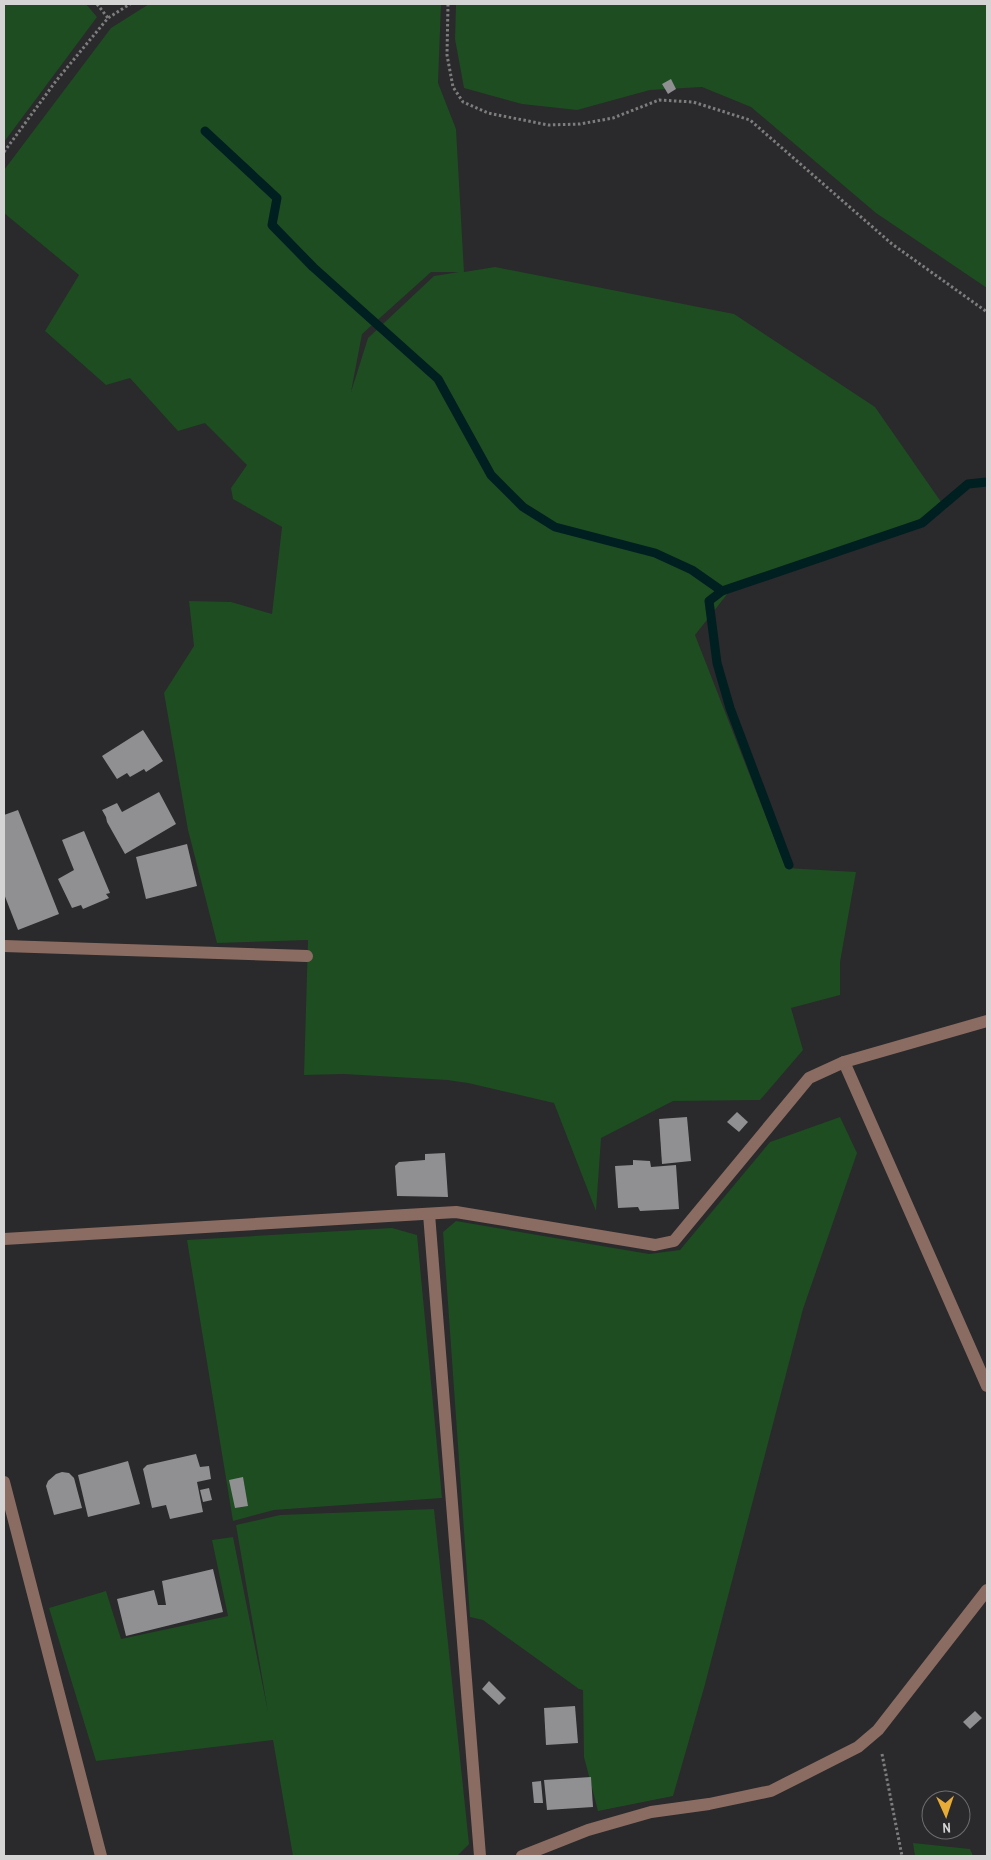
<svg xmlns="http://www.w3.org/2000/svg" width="991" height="1860" font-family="'Archivo Narrow',sans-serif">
<rect width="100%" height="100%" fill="#2a292b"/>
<g fill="#1d4d21" fill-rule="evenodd">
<polygon points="4,4 86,4 97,17 4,142"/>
<path d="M149 4H441L438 83 456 129 464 272 495 267 734 314 875 407 946 509 728 593 695 635 786 868 856 872 840 962V995L791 1008 803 1050 760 1100 673 1101 601 1138 596 1211 554 1103 468 1083 447 1080 344 1074 304 1075 308 940 217 943 188 830 164 693 194 646 189 601 231 602 272 614 282 527 233 499 231 488 247 465 205 423 178 431 130 378 106 385 45 331 79 275 4 213V170L111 28ZM431 272H459L434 276 368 338 351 392 362 334Z"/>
<polygon points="456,4 987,4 987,288 876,213 751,107 702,87 650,90 577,110 522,104 464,88 455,39"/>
<polygon points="840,1117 857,1153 803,1309 704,1688 673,1796 598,1811 584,1757 583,1690 579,1689 483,1620 470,1617 443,1232 456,1221 649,1254 680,1250 770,1142"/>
<polygon points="392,1228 417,1235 442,1498 274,1510 233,1521 187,1240"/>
<polygon points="434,1509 469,1844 457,1856 293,1856 273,1740 96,1761 49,1608 106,1591 121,1639 228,1616 212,1540 233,1537 268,1712 236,1525 280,1515"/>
<polygon points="913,1843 970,1849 973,1856 915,1856"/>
</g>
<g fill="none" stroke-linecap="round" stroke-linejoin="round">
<g stroke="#001f20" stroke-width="9">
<polyline points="205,131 277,198 272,225 313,267 438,379 491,475 523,507 555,527 655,553 692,570 722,591"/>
<polyline points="789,865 730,708 717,663 709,601 722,591 922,523 968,484 987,482"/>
</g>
</g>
<g fill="#908f92">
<polygon points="671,79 676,89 668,94 662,84"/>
<polygon points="143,730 163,761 146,772 144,769 130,777 127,773 117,779 102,756"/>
<polygon points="159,792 176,824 125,854 107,822 106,817 102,810 117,803 122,812"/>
<polygon points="18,810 59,914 18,930 4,894 4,815"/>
<polygon points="84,831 110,893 106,894 109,898 83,909 81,905 72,908 58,879 74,870 62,840"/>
<polygon points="187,844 197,886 146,899 136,857"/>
<polygon points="737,1112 748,1122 739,1132 727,1122"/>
<polygon points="687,1117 691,1161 662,1164 659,1119"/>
<polygon points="445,1153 448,1197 397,1196 395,1166 399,1162 425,1160 425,1154"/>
<polygon points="633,1160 650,1161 651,1167 676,1165 679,1209 640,1211 638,1207 618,1208 615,1166 633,1165"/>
<polygon points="196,1454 200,1467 209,1466 211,1479 197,1482 203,1512 170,1519 166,1505 152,1508 143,1469 147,1465"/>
<polygon points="128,1461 140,1504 88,1517 78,1475"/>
<polygon points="62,1472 69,1473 74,1478 82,1508 54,1515 46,1486 48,1481 56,1474"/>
<polygon points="243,1477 248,1506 235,1508 229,1480"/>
<polygon points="209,1488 212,1500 203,1502 200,1490"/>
<polygon points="213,1569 223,1612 126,1636 117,1599 154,1590 158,1605 166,1605 162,1581"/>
<polygon points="489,1681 506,1698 499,1705 482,1689"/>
<polygon points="575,1706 578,1743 546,1745 544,1708"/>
<polygon points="975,1711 982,1718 970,1729 963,1722"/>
<polygon points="591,1777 593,1807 547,1810 544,1780"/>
<polygon points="541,1781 543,1803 534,1803 532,1782"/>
</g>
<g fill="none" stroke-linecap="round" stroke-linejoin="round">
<g stroke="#7d7d7e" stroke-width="3" stroke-dasharray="2.5 2.5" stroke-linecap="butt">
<polyline points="97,4 108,18"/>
<polyline points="448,4 447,55 453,87 463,102 488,113 548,125 580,124 613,118 659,100 693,102 750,120 892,244 987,312"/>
<polyline points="4,152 56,81 108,18 130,4"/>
<polyline points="882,1754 902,1856"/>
</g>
<g stroke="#8a6c62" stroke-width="12">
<polyline points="4,946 307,956"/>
<polyline points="844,1062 987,1386"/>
<polyline points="429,1214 480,1856"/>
<polyline points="4,1239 456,1212 655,1245 674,1241 809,1078 844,1062 987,1021"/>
<polyline points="4,1482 101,1856"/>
<polyline points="522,1856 588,1830 651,1812 709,1804 771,1791 858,1747 878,1730 987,1590"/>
</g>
</g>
<rect width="991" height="1860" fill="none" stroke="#d4d4d5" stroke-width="10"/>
<g transform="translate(946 1815) rotate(177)"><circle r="24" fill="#2a292b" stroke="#6e6d6f"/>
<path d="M0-4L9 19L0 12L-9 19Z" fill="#e7ac37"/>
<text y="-8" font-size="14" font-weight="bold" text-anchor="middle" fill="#d4d4d5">N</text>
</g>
</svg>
